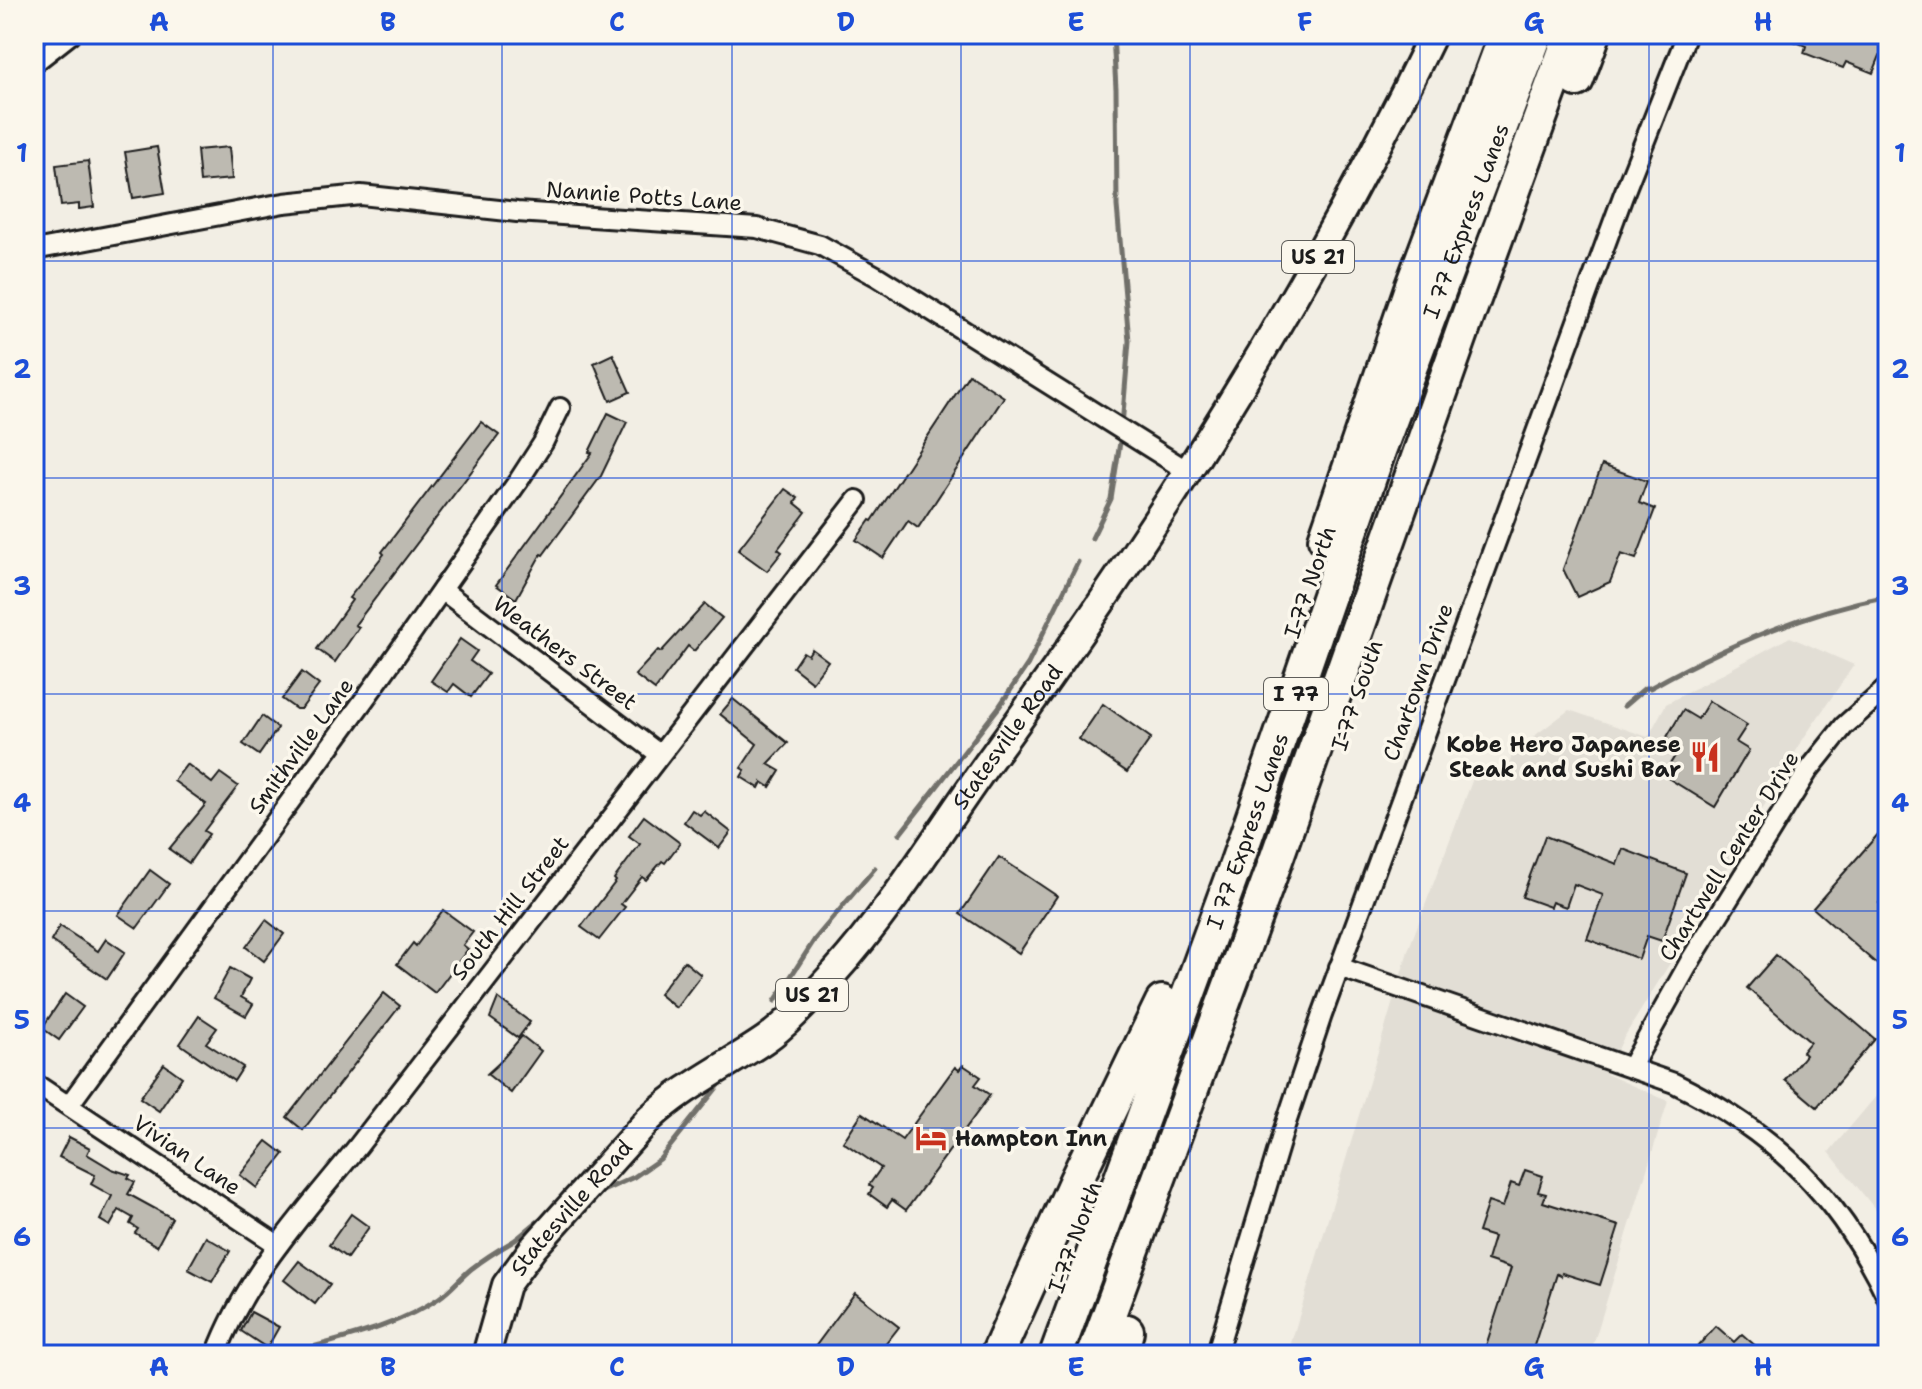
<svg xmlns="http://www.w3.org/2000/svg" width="1922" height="1389" font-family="'Shantell Sans',sans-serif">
<rect width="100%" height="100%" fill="#f2eee4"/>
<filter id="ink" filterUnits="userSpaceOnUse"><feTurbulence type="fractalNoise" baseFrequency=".0125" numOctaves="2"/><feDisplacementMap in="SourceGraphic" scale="16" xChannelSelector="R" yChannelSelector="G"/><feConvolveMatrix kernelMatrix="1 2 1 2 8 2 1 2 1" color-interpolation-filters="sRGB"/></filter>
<g filter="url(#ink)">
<g fill="#e2ded5">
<polygon points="1790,637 1854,665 1805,736 1709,900 1623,1039 1606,1074 1668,1101 1590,1355 1302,1355 1289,1350 1408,951 1475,773 1504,782 1513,752 1569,710 1648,737 1666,704"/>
<polygon points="1888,1082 1888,1225 1829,1152"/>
</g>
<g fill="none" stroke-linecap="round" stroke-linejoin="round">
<g stroke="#716f6b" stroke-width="5">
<polyline points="1113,34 1116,89 1117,206 1129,341 1122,426"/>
<polyline points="1092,538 1111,499 1121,436"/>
<path d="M1624 706 1645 688H1650C1725 646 1803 612 1888 596"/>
<polyline points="900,834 999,707 1028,664 1078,562"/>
<polyline points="775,1001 815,939 875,868"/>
<polyline points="596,1194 634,1177 660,1159 723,1080"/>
<path d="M295 1352C344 1338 396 1327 439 1298 451 1290 460 1278 471 1269 485 1258 498 1250 512 1242 525 1234 533 1222 547 1216"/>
</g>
</g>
<g fill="#bdbab1" stroke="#1c1c1c" stroke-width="2">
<polygon points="1777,34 1888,34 1888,36 1873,73 1846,62 1843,68 1804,53 1806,46"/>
<polygon points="157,147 165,193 133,198 125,152"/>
<polygon points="229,147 232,179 200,182 197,150"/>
<polygon points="88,161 94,207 79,209 79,204 61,206 56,165"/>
<polygon points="613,354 630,392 610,401 594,363"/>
<polygon points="969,374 1004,397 918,528 908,521 883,558 856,540 870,520 872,521"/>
<polygon points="608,413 627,422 601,476 543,555 541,554 516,599 496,585 592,453 589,452"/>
<polygon points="481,422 499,435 355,625 359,627 335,662 317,649 352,600 349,598 384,554 382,552"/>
<polygon points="1602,465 1647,481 1639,503 1655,509 1636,559 1621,554 1610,582 1577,597 1563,569"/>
<polygon points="785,489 798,498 795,503 806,512 778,549 782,552 767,571 738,550"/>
<polygon points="705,604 722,618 694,651 688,646 655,690 635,675 658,650 661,652"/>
<polygon points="460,639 477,651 470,661 488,674 471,697 454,684 448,692 431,681"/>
<polygon points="812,649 828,661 812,682 793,667 803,652 808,655"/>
<polygon points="302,672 319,685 301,709 296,709 282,699"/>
<polygon points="733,699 788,743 768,764 780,771 770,787 762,782 759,788 741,777 745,770 741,768 757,744 720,714"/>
<polygon points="1709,701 1747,725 1736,742 1749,750 1715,807 1663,775 1675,756 1661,747 1683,710 1698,719"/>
<polygon points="1103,704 1151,738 1127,772 1079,739"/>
<polygon points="262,716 278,728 259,755 243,744"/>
<polygon points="187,764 212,783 220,773 238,786 204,831 209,834 189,863 169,849 206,804 174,781"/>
<polygon points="692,810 700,815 704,811 731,832 719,848 684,822"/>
<polygon points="644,816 680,843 665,863 662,861 646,880 642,877 621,904 625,907 599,940 581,927 616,881 614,879 640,844 629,836"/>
<polygon points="1888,823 1888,894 1879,903 1888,911 1888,974 1813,908"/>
<polygon points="1545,836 1617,864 1623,849 1686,873 1662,941 1647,936 1639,959 1587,939 1603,895 1574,884 1566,907 1552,902 1550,907 1522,897"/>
<polygon points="999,857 1057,896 1019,953 960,914"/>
<polygon points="150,870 169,884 137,928 118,915"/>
<polygon points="443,910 473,932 463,945 468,949 435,993 397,964 413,943 416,946"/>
<polygon points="266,920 284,934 264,961 246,947"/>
<polygon points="60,926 98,951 106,939 125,952 107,979 51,941"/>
<polygon points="1776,955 1875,1039 1817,1107 1785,1080 1805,1055 1802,1052 1810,1042 1747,988"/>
<polygon points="684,961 701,975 676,1008 659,994"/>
<polygon points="230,968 250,979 241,997 253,1004 246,1016 214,998"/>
<polygon points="384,993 400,1006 303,1130 287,1117"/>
<polygon points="65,994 83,1007 59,1040 42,1028"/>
<polygon points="498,998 530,1022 518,1038 490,1018"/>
<polygon points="199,1016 217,1028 206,1043 243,1067 234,1081 180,1044"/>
<polygon points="522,1036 541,1051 511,1093 487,1074 499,1063"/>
<polygon points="164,1064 182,1077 159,1111 140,1098"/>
<polygon points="963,1065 981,1077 975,1085 990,1095 906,1210 892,1200 887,1207 869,1194 873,1188 869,1185 881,1168 843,1142 862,1113 902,1140 955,1067 959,1070"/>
<polygon points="69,1137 90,1148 87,1154 112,1169 130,1175 128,1178 135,1182 128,1194 172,1218 157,1246 135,1233 138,1229 130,1224 133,1218 119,1210 110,1226 100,1220 112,1196 91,1184 95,1175 59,1157"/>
<polygon points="267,1141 284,1154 257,1188 240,1175"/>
<polygon points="1525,1170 1543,1176 1538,1192 1546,1194 1543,1202 1619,1226 1600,1285 1562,1273 1561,1276 1557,1274 1531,1355 1483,1355 1511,1268 1487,1260 1494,1237 1478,1232 1488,1202 1503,1207 1511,1183 1519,1186"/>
<polygon points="351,1214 369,1227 347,1258 329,1245"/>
<polygon points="206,1237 230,1251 212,1282 188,1269"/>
<polygon points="299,1261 330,1284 315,1304 284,1280"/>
<polygon points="855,1293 899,1327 877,1355 809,1355"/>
<polygon points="251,1312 279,1327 267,1348 241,1331"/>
<polygon points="1716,1326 1734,1342 1742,1334 1766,1355 1709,1355 1698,1346"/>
</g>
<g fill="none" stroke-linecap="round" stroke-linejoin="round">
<defs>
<g id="minor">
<polyline points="34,63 71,34"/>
<polyline points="34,250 284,203 361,195 517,212 757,228 820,245 878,277 1189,472"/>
<polyline points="442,590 659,754"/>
<path d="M1339 967 1674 1083C1775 1132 1841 1198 1888 1299"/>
<polyline points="1631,1067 1692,958 1808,771 1844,726 1888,687"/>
<polyline points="34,1083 278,1245"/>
<polyline points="69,1105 380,678 519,480 543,443 560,408"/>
<path d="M216 1355C246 1274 306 1211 359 1145L857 500"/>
<polyline points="1216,1355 1284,1129 1322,1015 1623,196 1687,34"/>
</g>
<g id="primary">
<path id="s1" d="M486 1355 506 1285 534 1247 649 1119C684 1086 727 1066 766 1039 789 1023 815 993 834 973 892 909 937 834 987 764 1156 533 1309 293 1433 34"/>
</g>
<g id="motorway">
<polyline points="1577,80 1594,34"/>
<polyline points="1325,539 1410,291 1506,34"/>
<polyline points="997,1355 1075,1182 1162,1002"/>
<path id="s2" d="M1056 1355 1237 862 1380 448 1536 34"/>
<polyline points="1094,1355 1271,874 1469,313 1571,34"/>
<polyline points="1121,1355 1127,1331"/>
</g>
</defs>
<use href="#minor" stroke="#1c1c1c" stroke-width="24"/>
<use href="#primary" stroke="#1c1c1c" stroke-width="32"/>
<use href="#motorway" stroke="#1c1c1c" stroke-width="38"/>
<use href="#minor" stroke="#fbf7ec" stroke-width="18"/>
<use href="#primary" stroke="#fbf7ec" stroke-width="26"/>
<use href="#motorway" stroke="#fbf7ec" stroke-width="32"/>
</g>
</g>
<path fill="none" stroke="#1d4ed8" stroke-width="2" stroke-opacity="0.55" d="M273 34V1355M502 34V1355M732 34V1355M961 34V1355M1190 34V1355M1420 34V1355M1649 34V1355M34 261H1888M34 478H1888M34 694H1888M34 911H1888M34 1128H1888"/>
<defs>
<symbol id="restaurant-bare" viewBox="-9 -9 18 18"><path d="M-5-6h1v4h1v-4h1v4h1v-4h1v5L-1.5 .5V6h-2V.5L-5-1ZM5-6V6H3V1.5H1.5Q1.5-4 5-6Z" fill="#c8321e" stroke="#fbf7ec" stroke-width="2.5" paint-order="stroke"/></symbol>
<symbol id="hotel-bare" viewBox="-9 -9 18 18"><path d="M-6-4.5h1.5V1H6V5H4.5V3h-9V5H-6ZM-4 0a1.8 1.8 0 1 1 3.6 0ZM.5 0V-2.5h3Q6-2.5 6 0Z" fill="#c8321e" stroke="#fbf7ec" stroke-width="2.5" paint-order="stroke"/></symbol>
</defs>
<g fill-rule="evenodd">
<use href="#restaurant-bare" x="1683" y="735" width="44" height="44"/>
<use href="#hotel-bare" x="909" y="1116" width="44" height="44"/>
</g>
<g text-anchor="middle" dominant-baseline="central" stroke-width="7" stroke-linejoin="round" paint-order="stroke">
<g fill="#fbf7ec" stroke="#5f5e5a" stroke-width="2">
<rect x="1282" y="241" width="72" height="32" rx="6"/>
<rect x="1264" y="678" width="64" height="32" rx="6"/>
<rect x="776" y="979" width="72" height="32" rx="6"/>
</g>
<g font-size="20" font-weight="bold" fill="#1c1c1c">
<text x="1318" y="257">US 21</text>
<text x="1296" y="694">I 77</text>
<text x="812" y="995">US 21</text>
</g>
<g font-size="22" fill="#1c1c1c" stroke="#fbf7ec">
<text transform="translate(644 196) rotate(4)">Nannie Potts Lane</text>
<text stroke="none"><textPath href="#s2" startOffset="1206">I 77 Express Lanes</textPath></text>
<text transform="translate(1310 582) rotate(-71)">I-77 North</text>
<text transform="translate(565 653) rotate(37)">Weathers Street</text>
<text transform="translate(1418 682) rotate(-70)">Chartown Drive</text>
<text transform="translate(1357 695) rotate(-71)">I-77 South</text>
<text stroke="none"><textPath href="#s1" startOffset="822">Statesville Road</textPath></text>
<text transform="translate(301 746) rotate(-54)">Smithville Lane</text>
<text stroke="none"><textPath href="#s2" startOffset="558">I 77 Express Lanes</textPath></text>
<text transform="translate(1729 856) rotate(-58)">Chartwell Center Drive</text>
<text transform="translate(510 908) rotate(-52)">South Hill Street</text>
<text transform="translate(187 1155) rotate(34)">Vivian Lane</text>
<text stroke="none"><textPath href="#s1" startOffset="174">Statesville Road</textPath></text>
<text transform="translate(1075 1237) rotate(-70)">I-77 North</text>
</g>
<g font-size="22" font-weight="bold" fill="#1c1c1c" stroke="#fbf7ec" text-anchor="end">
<text x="1681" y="744">Kobe Hero Japanese<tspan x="1681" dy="25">Steak and Sushi Bar</tspan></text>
<text x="955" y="1138" text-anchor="start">Hampton Inn</text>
</g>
</g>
<rect width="1922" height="1389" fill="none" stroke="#fbf7ec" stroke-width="88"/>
<rect x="44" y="44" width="1834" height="1301" fill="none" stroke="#1d4ed8" stroke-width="3"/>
<g font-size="26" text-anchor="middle" font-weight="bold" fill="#1d4ed8">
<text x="159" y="31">A</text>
<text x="388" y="31">B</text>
<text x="617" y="31">C</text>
<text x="846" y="31">D</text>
<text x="1076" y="31">E</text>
<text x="1305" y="31">F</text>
<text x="1534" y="31">G</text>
<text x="1763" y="31">H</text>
<text x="22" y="162">1</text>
<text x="1900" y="162">1</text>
<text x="22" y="378">2</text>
<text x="1900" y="378">2</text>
<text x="22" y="595">3</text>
<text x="1900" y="595">3</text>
<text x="22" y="812">4</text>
<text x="1900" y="812">4</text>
<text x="22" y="1029">5</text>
<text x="1900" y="1029">5</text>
<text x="22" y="1246">6</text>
<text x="1900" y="1246">6</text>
<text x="159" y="1376">A</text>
<text x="388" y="1376">B</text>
<text x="617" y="1376">C</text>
<text x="846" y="1376">D</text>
<text x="1076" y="1376">E</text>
<text x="1305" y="1376">F</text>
<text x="1534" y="1376">G</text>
<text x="1763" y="1376">H</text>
</g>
</svg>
